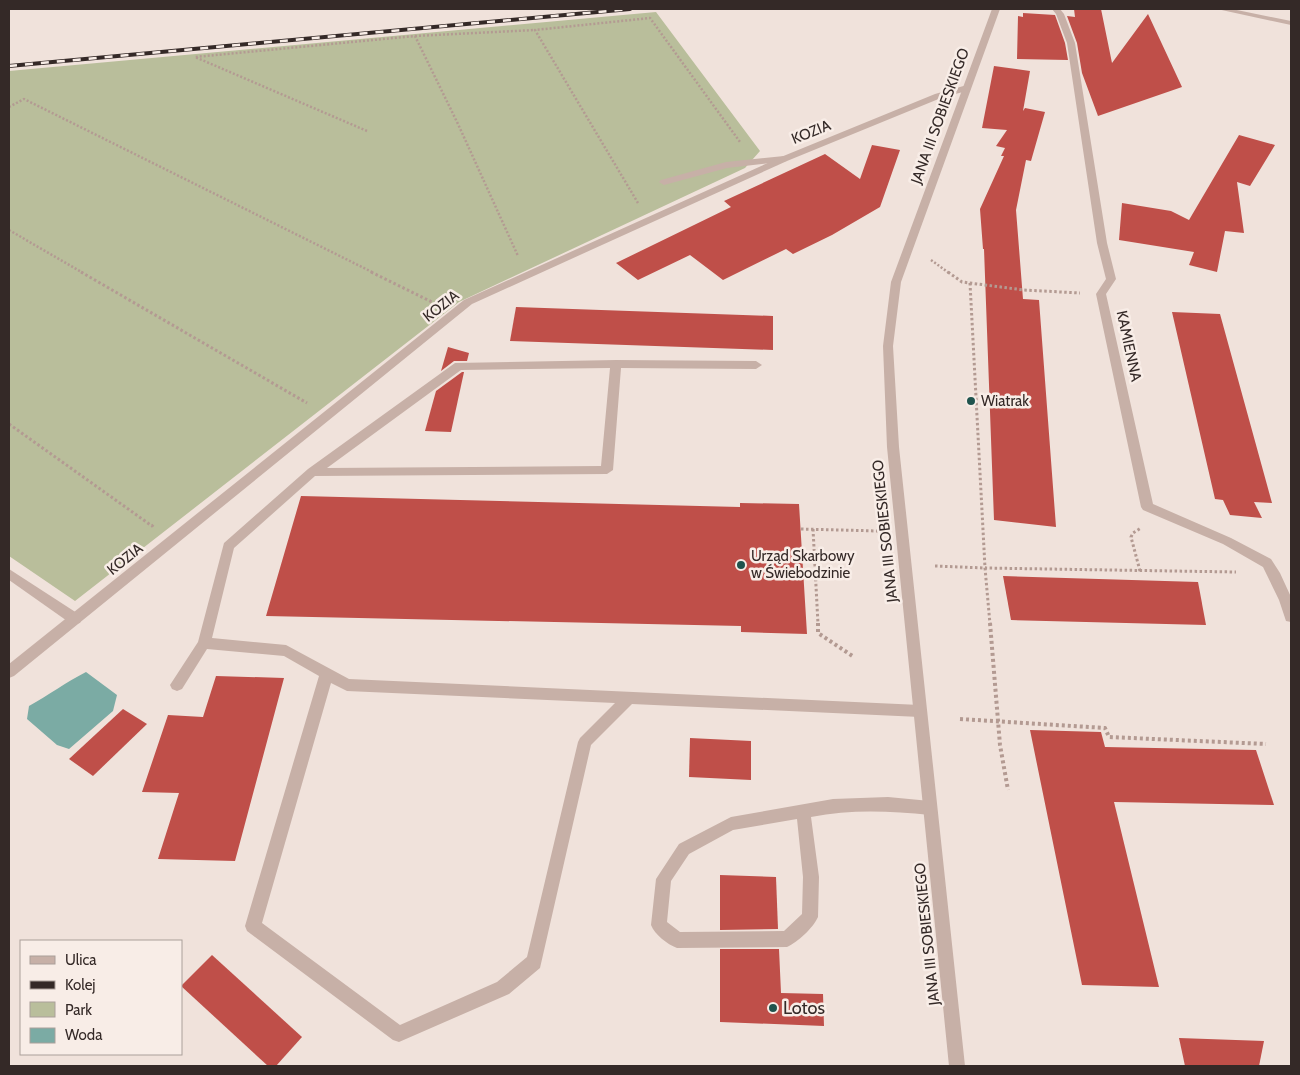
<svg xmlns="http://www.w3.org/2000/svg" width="1300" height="1075" font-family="Cabin,sans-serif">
<rect width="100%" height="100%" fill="#f0e2db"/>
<polygon fill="#b9be9b" points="656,12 760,151 745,168 459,302 75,601 9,556 9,71"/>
<path fill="#7baba4" d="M86 672 117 695 113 711 69 749 57 745 27 719 29 706C49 695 66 682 86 672Z"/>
<g fill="#bf4f49">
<polygon points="1074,9 1101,9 1112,63 1148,14 1182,87 1098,116 1082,73 1077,43 1067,16 1075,17"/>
<polygon points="1023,13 1055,15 1065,43 1068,60 1017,59 1018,16 1023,17"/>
<polygon points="994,66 1030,71 1023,111 1025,108 1045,112 1031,161 1026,160 1016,210 1023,299 1039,300 1056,527 994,520 984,249 983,249 980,209 1004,156 1001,156 1005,148 996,146 1007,130 982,128"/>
<polygon points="1239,135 1275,145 1250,186 1237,182 1244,233 1225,231 1217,272 1189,265 1194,252 1119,240 1122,203 1171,211 1189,220"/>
<polygon points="872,145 900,150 880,207 832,235 793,254 786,249 723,280 690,255 638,280 616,263 731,207 724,201 825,154 860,179"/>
<polygon points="516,307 773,316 773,350 510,341"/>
<polygon points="1172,312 1220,314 1272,503 1254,502 1262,518 1230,515 1223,500 1215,499"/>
<polygon points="448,347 469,353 467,361 454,361 441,371"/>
<polygon points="462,372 464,372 451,432 425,431 436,391"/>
<polygon points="301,496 740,507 740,503 799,504 807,634 741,632 741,626 266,616"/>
<polygon points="1003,576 1198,582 1206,625 1011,620"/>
<polygon points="216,676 284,678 235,861 158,859 179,793 142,792 168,715 203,717"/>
<polygon points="123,709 147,724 93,776 69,759"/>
<polygon points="1030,730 1101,732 1105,747 1256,750 1274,805 1114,802 1159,987 1082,985"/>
<polygon points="690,738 751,741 751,780 689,777"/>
<polygon points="720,875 776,877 778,929 720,930"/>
<polygon points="720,949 779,949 781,993 823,994 824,1026 720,1022"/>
<polygon points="212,955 302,1037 276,1066 268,1066 181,986"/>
<polygon points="1179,1038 1264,1041 1259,1066 1185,1066"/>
</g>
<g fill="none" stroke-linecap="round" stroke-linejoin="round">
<g stroke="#b39a92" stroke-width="2.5" stroke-dasharray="2 2" stroke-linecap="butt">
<polyline points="415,36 535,30"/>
<polyline points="9,107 24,99 374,273"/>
<polyline points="367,131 195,57 415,36 458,124 518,256"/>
<polyline points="638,203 535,30 650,18 740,142"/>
<polyline points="9,230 83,273"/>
<polyline points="931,260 949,273"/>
</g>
<g stroke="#b39a92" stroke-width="3" stroke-dasharray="2.5 2.5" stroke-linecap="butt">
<polyline points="81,272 307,403"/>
<polyline points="371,272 434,303"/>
<polyline points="948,272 962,282 1024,290 1080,293"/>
<polyline points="970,283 985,568 1236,572"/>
<polyline points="9,424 152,526 154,524"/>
<polyline points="801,529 878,531"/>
<polyline points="813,529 818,624"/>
<polyline points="935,566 985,568 990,624"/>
<polyline points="1140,571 1131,537 1133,533 1141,528"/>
</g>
<g stroke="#b39a92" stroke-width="4" stroke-dasharray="3 3" stroke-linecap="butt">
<polyline points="818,623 818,633 854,657"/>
<polyline points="990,623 1000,745 1008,790"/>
<polyline points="960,719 1105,728 1109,737 1266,744"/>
</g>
<g fill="#c7b0a7" fill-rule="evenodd">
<polygon points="784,156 787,157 787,161 727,168 664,185 659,182 661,180 726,162"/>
<path d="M616 360 756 361 762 365 756 369 621 368 613 470 607 474 315 476 234 548 212 638 286 645 349 679 920 705 925 707 927 711 925 715 920 717 632 704 591 745 540 968 509 994 399 1042 393 1040 247 931 245 926 319 676 284 656 207 649 182 689 177 691 172 689 170 685 198 642 224 543 308 469 455 363ZM610 368 601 466 327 468 461 370ZM331 683 347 691 615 703 580 738 578 742 527 957 497 982 400 1025 262 923Z"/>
<polygon points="9,569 80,615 82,619 80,623 75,624 70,623 9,580"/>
<path d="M888 797 930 801 935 803 937 808 935 813 930 815C890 811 851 809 811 817L819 877 818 917C813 928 798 942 787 947L677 948C667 944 655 935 651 925L656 879 679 844 731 817 833 799ZM797 819 803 877 802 914 784 931 680 932 667 922 671 881 689 854 733 830Z"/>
</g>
<g fill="#c7b0a7" fill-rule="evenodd">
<polygon points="1052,9 1060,9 1064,14 1075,43 1107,243 1116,279 1106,294 1153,504 1231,538 1271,559 1280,573 1291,597 1291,622 1286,621 1279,600 1263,567 1223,544 1143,510 1141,507 1096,294 1106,279 1097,243 1067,43 1056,14"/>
<polygon points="1217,9 1232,9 1291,21 1291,25"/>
<polygon points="967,85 971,88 970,90 941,98 787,161 472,304 14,676 9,678 9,664 464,300 781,157 935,94"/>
</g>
<polygon fill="#c7b0a7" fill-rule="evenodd" points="992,9 1000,9 901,282 893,346 899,447 965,1066 949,1066 887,447 883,346 891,282"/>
<defs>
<polyline id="rail" points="9,66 630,9"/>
</defs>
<use href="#rail" stroke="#342927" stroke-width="4"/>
<use href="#rail" stroke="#f8ede7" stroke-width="2.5" stroke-dasharray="8" stroke-linecap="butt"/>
</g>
<g fill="#1f534d" stroke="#f8ede7" stroke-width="2">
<circle cx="971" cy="401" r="5"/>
<circle cx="741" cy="565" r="5"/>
<circle cx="773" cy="1008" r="5"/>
</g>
<g text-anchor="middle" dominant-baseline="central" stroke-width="5" stroke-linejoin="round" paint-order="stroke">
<g font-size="15" fill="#342927" stroke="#f8ede7">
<text transform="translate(940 116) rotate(-70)">JANA III SOBIESKIEGO</text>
<text transform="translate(811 132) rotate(-22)">KOZIA</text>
<text transform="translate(441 306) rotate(-38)">KOZIA</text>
<text transform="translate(1129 346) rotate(78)">KAMIENNA</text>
<text transform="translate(885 531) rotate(-96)">JANA III SOBIESKIEGO</text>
<text transform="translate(125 559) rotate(-39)">KOZIA</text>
<text transform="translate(927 934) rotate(-96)">JANA III SOBIESKIEGO</text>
</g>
<g font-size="15" fill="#342927" stroke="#f8ede7" text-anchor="start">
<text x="981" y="401">Wiatrak</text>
<text x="751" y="556">Urząd Skarbowy<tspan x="751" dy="17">w Świebodzinie</tspan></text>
</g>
<g font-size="18" fill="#342927" stroke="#f8ede7" text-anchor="start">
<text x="783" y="1008">Lotos</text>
</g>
</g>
<rect width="1300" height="1075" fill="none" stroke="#342927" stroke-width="20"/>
<rect x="20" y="940" width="162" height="115" fill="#f8ede7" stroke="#aa9f9a"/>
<rect x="30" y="956" width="25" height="8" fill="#c7b0a7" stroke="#aa9f9a"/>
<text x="65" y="965" font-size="15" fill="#342927">Ulica</text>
<rect x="30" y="981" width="25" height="8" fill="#342927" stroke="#aa9f9a"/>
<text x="65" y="990" font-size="15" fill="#342927">Kolej</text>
<rect x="30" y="1002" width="25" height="15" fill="#b9be9b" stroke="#aa9f9a"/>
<text x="65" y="1015" font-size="15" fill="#342927">Park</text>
<rect x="30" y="1028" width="25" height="15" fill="#7baba4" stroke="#aa9f9a"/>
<text x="65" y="1040" font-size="15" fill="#342927">Woda</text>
</svg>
